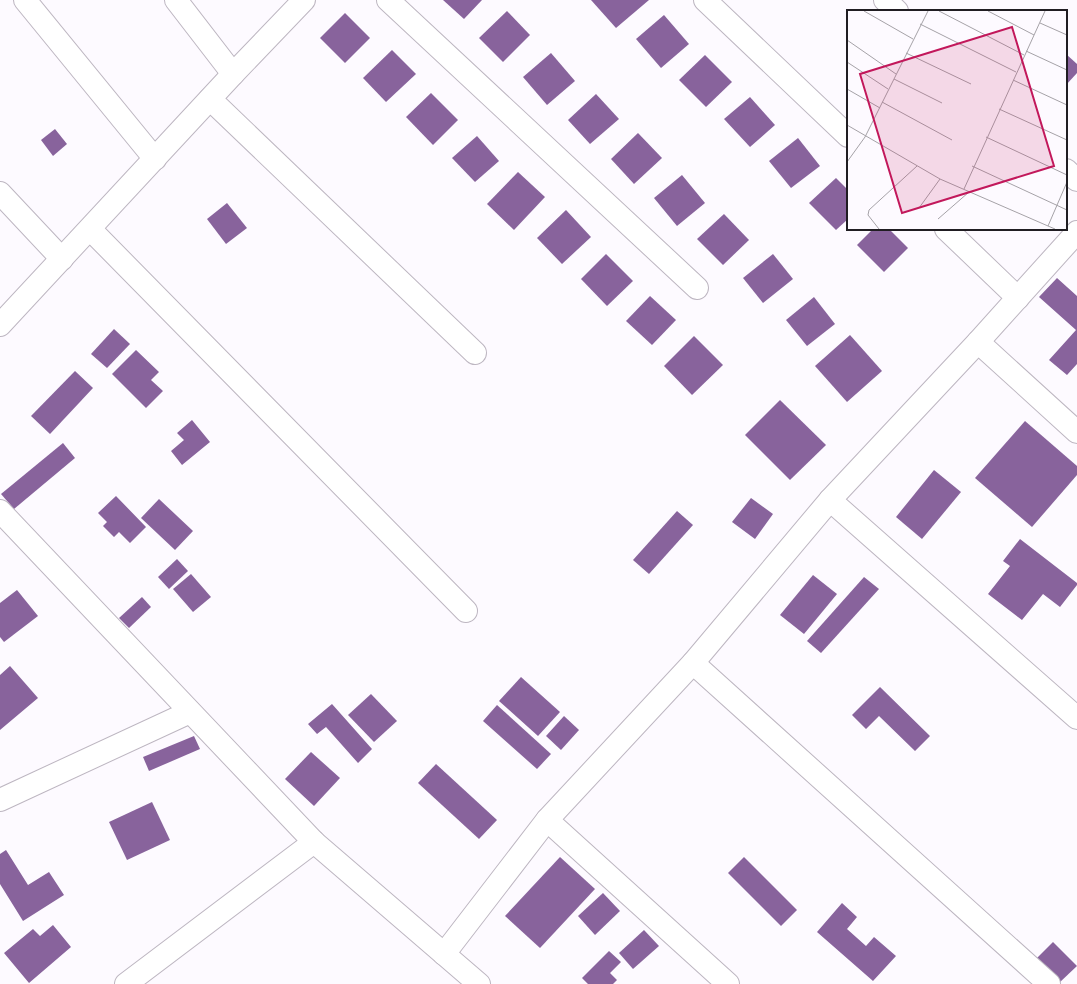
<svg xmlns="http://www.w3.org/2000/svg" width="1077" height="984" font-family="Poppins,sans-serif">
<rect width="100%" height="100%" fill="#fdfaff"/>
<g fill="#88639c">
<polygon points="443,0 482,0 464,19"/>
<polygon points="591,0 649,0 616,28"/>
<polygon points="507,11 530,35 503,62 479,38"/>
<polygon points="345,13 370,38 345,63 320,38"/>
<polygon points="664,15 689,44 661,68 636,39"/>
<polygon points="392,50 416,74 386,102 363,78"/>
<polygon points="551,53 575,81 547,105 523,77"/>
<polygon points="1066,54 1077,64 1077,73 1066,85"/>
<polygon points="705,55 732,82 706,107 679,80"/>
<polygon points="431,93 458,120 433,145 406,117"/>
<polygon points="596,94 619,119 590,144 568,120"/>
<polygon points="750,97 775,125 750,147 724,119"/>
<polygon points="55,129 67,144 53,156 41,140"/>
<polygon points="638,133 662,158 634,184 611,159"/>
<polygon points="477,136 499,161 475,182 452,158"/>
<polygon points="798,138 820,166 791,188 769,161"/>
<polygon points="518,172 545,197 514,230 487,204"/>
<polygon points="682,175 705,203 677,226 654,198"/>
<polygon points="836,178 848,190 848,219 836,230 809,203"/>
<polygon points="227,203 247,228 226,244 207,219"/>
<polygon points="566,210 591,237 562,264 537,238"/>
<polygon points="724,214 749,240 723,265 697,239"/>
<polygon points="873,229 889,229 908,248 884,272 857,245"/>
<polygon points="606,254 633,281 607,306 581,279"/>
<polygon points="773,254 793,279 763,303 743,278"/>
<polygon points="1057,278 1077,296 1077,364 1067,375 1049,360 1076,330 1039,297"/>
<polygon points="650,296 676,320 652,345 626,321"/>
<polygon points="814,297 835,324 807,346 786,320"/>
<polygon points="114,329 130,344 107,368 91,354"/>
<polygon points="850,335 882,371 847,402 815,366"/>
<polygon points="694,336 723,365 692,395 664,366"/>
<polygon points="136,350 159,372 151,380 163,391 146,408 112,374"/>
<polygon points="75,371 93,388 50,434 31,416"/>
<polygon points="780,400 826,445 790,480 745,435"/>
<polygon points="192,420 210,442 182,465 171,451 184,440 177,433"/>
<polygon points="1025,421 1077,466 1077,475 1032,527 975,478"/>
<polygon points="63,443 75,458 14,509 1,494"/>
<polygon points="934,470 961,492 922,539 896,517"/>
<polygon points="116,496 146,527 130,543 119,532 114,537 103,526 107,522 98,513"/>
<polygon points="751,498 773,514 755,539 732,522"/>
<polygon points="159,499 193,531 175,550 141,518"/>
<polygon points="677,511 693,525 649,574 633,560"/>
<polygon points="1020,539 1077,583 1077,585 1060,607 1043,594 1022,620 988,594 1010,566 1003,561"/>
<polygon points="177,559 188,571 169,589 158,577"/>
<polygon points="191,574 211,597 193,612 173,589"/>
<polygon points="813,575 837,594 804,634 780,615"/>
<polygon points="864,577 879,589 821,653 807,641"/>
<polygon points="17,590 38,616 4,642 0,637 0,603"/>
<polygon points="142,597 151,607 129,628 119,618"/>
<polygon points="10,666 38,698 0,730 0,675"/>
<polygon points="521,677 560,712 538,736 499,701"/>
<polygon points="880,687 930,736 915,751 879,716 866,729 852,715"/>
<polygon points="371,694 397,721 374,742 348,715"/>
<polygon points="332,704 372,749 358,763 326,727 317,734 308,724"/>
<polygon points="497,705 551,754 537,769 483,721"/>
<polygon points="564,716 579,730 561,750 546,736"/>
<polygon points="194,736 200,749 149,771 143,757"/>
<polygon points="311,752 340,778 314,806 285,779"/>
<polygon points="436,764 497,820 479,839 418,783"/>
<polygon points="152,802 170,840 127,860 109,822"/>
<polygon points="6,850 28,885 49,872 64,895 23,921 0,884 0,854"/>
<polygon points="560,857 595,889 540,948 505,916"/>
<polygon points="744,857 797,910 781,926 728,873"/>
<polygon points="603,893 620,911 595,935 578,916"/>
<polygon points="842,903 857,917 847,929 866,946 874,937 896,956 873,981 817,932"/>
<polygon points="53,925 71,947 29,983 4,953 33,929 40,936"/>
<polygon points="644,930 659,946 633,969 619,953"/>
<polygon points="1053,942 1077,966 1059,983 1036,959"/>
<polygon points="609,951 621,962 610,973 617,980 613,984 588,984 582,978"/>
</g>
<g fill="none" stroke-linecap="round" stroke-linejoin="round">
<defs>
<g id="minor">
<polyline points="25,0 155,159"/>
<polyline points="176,0 233,74"/>
<polyline points="388,0 697,288"/>
<polyline points="705,0 848,136"/>
<polyline points="885,0 897,11"/>
<polyline points="210,99 475,353"/>
<polyline points="1066,170 1077,180"/>
<polyline points="0,193 62,259"/>
<polyline points="90,229 466,611"/>
<polyline points="946,229 1018,298"/>
<polyline points="0,325 233,74 304,0"/>
<polyline points="978,342 1077,432"/>
<polyline points="830,500 1077,718"/>
<polyline points="0,511 314,842 479,984"/>
<polyline points="693,663 1049,984"/>
<polyline points="0,800 190,712"/>
<polyline points="547,820 728,984"/>
<polyline points="444,954 547,820 693,663 830,500 978,342 1077,232"/>
<polyline points="126,984 314,842"/>
</g>
</defs>
<use href="#minor" stroke="#bdb6c1" stroke-width="24"/>
<use href="#minor" stroke="#fff" stroke-width="22"/>
</g>
<g transform="translate(847 10)">
<rect width="220" height="220" fill="#fdfaff"/>
<path fill="none" stroke="#a5a2a7" stroke-width="1" d="M17 1 66 29M92 1 177 45M141 1 187 25M193 13 220 25M73 14 169 62M0 30 49 64M179 41 220 60M59 43 124 74M0 52 41 79M47 69 95 93M166 70 220 95M0 79 33 98M35 92 105 130M152 99 220 130M0 115 93 169 201 216M139 127 220 165M0 152 18 127 81 1M125 156 220 200M117 179 198 1M72 198 93 169M91 209 122 182M32 219 21 205 22 200 70 156M208 219 201 216 220 172"/>
<path fill="#c2185b" fill-opacity="0.15" stroke="#c2185b" stroke-width="2" d="M165 17 207 156 55 203 13 64Z"/>
<rect width="220" height="220" fill="none" stroke="#201d22" stroke-width="2"/>
</g>
</svg>
